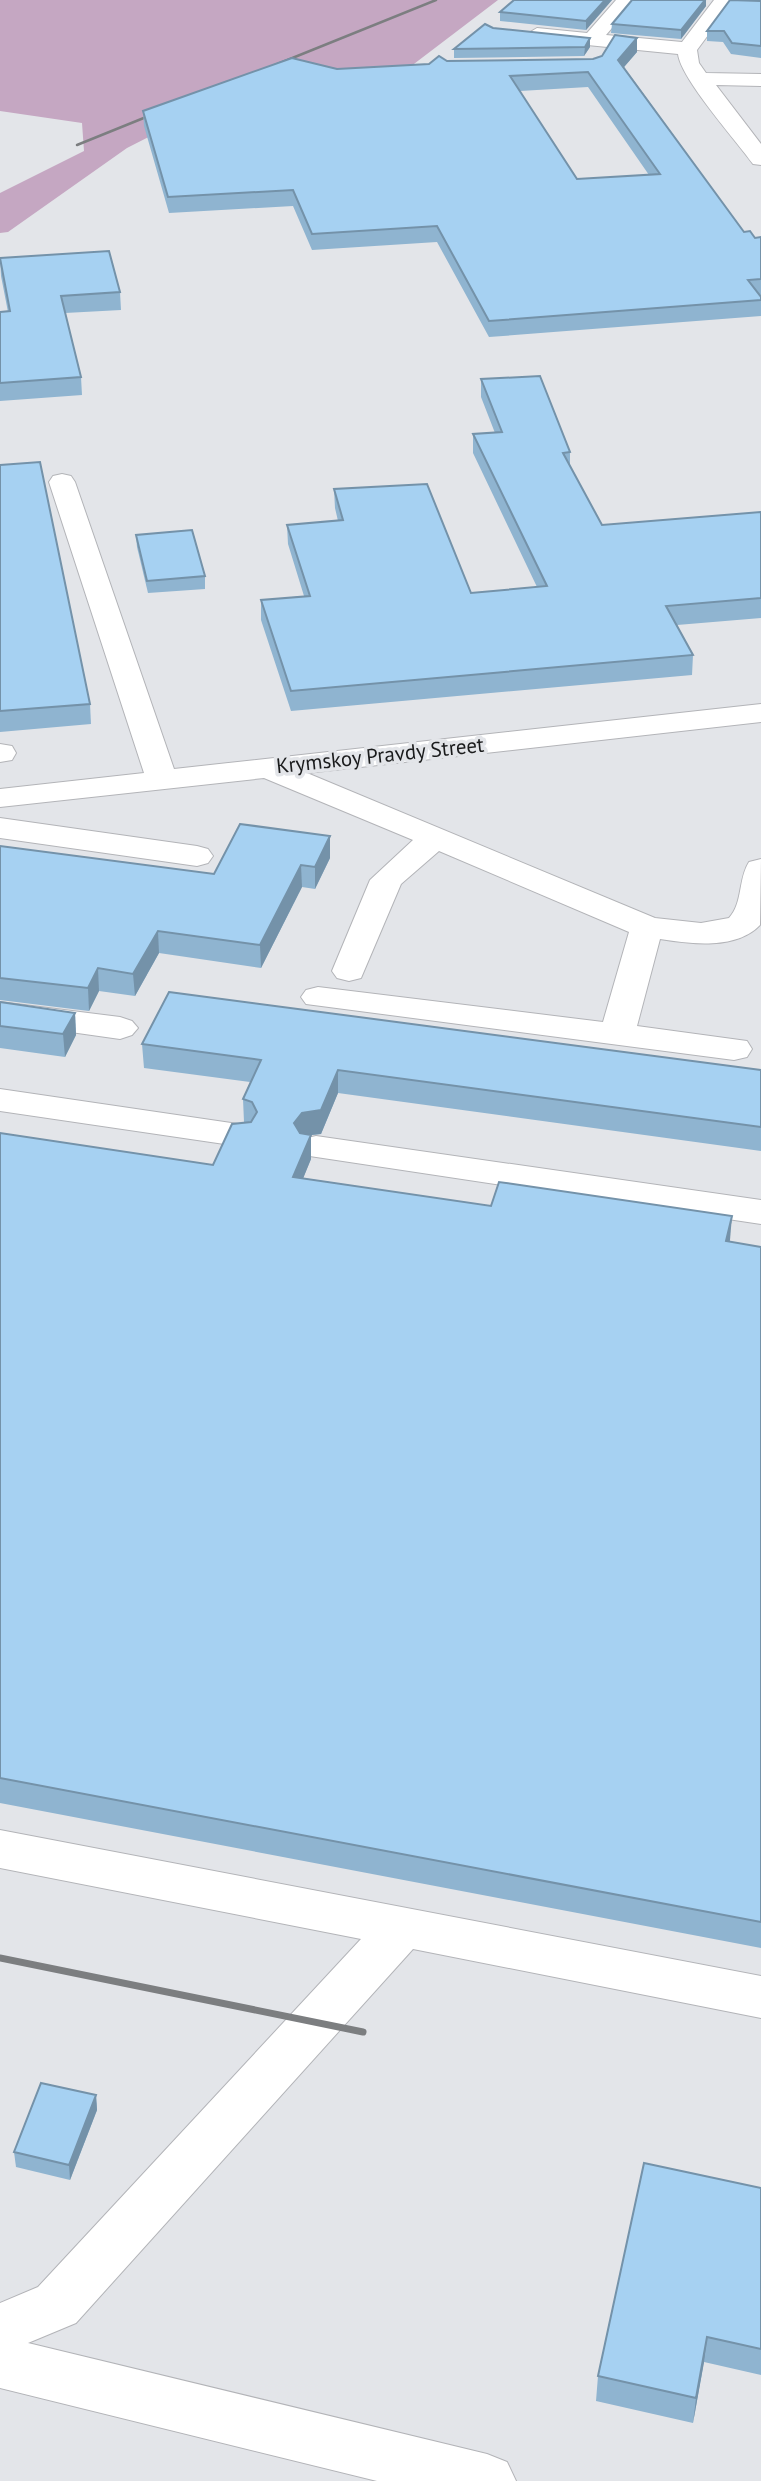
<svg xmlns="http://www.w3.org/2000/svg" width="761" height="2481" font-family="'PT Sans',sans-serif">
<rect width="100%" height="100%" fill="#e3e5e9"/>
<polygon fill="#c5a7c2" points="0,0 498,0 406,70 286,67 127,148 8,232 0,233 0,193 84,151 82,123 0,111"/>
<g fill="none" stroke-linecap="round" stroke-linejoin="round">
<defs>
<g id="minor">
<path d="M616 0H636L606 35 682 42 714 0H734L697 50 699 63 706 73 761 74V86L716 85 761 144V165L753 164C735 139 681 79 678 54L537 40 527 34 537 28 587 33Z"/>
<path d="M62 474 71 476 75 482 174 769 761 704V722L307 773 655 918 701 923 729 918C743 903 738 879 749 862L761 859 760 925C736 950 691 944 660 939L637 1026 747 1041 752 1049 747 1057 734 1060 306 1004 301 997 306 990 318 987 603 1022 629 932 439 851 401 884 361 978 349 981 337 978 332 971 370 880 413 840 264 778 0 807V789L144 773 49 482 53 476Z"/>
<polygon points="0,744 12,746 16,753 12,760 0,762"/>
<polygon points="0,818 197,846 208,849 213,856 208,863 197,866 0,838"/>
<polygon points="0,1002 120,1017 132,1021 138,1028 132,1035 120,1039 0,1022"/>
<polygon points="0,1089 238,1124 251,1127 256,1135 251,1143 238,1146 0,1111"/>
<polygon points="316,1136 761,1200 761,1224 303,1155 297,1147 303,1139"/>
<polygon points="0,1830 761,1976 761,2018 413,1949 76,2323 28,2343 487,2454 507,2462 516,2481 377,2481 0,2388 0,2303 38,2287 361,1939 0,1868"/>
</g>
</defs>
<use href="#minor" stroke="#b3b4b8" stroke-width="2"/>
<use href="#minor" fill="#fff" fill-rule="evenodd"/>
<g stroke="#7c7e80" stroke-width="2.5">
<polyline points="275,65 436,0"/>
<polyline points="77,145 161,111"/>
</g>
<polyline stroke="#7c7e80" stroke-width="7" points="0,1958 363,2032"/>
</g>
<g fill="#8fb4d0" fill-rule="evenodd">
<polygon points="514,0 612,0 586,30 500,21 500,12"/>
<polygon points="632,0 706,0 706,6 681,39 611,33 612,24"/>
<polygon points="761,1 761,58 731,54 723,42 707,41 707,31"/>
<polygon points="590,47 584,56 454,58 454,49"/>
<path d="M637 52 624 67 744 232 755 238 761 237V295H760L761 297V316L489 337 437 242 312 250 293 206 169 213 144 126 143 111 337 69 429 64 447 61 593 59ZM588 87 649 175 577 179 520 91Z"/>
<polygon points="0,258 120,292 121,310 65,313 81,377 82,395 0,401 0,312 8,312 1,276"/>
<polygon points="481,379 570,452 570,466 602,525 761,512 761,618 677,625 693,655 692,675 291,711 261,620 261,600 304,596 288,544 287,525 338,521 335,508 334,489 471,593 537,587 473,453 473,434 495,433 481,397"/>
<polygon points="0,465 90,704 91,724 0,732"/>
<polygon points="136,535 205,576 205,589 148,593 137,547"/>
<polygon points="330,836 330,858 315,889 302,887 261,968 159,953 135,996 99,991 89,1011 0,1000 0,846 214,874"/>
<polygon points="0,1002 75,1013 76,1035 65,1057 0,1048"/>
<polygon points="142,1044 761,1070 761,1151 338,1093 321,1134 311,1135 311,1159 303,1178 761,1247 761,1948 0,1803 0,1133 213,1165 244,1122 243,1099 250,1082 144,1068"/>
<polygon points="96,2095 97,2110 70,2180 16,2167 14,2152"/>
<polygon points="761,2188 761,2375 704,2362 693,2423 596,2401 598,2376"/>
</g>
<g fill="#7492a9">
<polygon points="605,0 612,0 586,30 586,21"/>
<polygon points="705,0 706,0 706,6 681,39 681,30"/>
<polygon points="590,38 590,47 584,56 585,47"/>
<polygon points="637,38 637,52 618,74 618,60"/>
<polygon points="330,836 330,858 315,889 315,867"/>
<polygon points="301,865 302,887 261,968 260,945"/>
<polygon points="158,931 159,953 135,996 133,974"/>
<polygon points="98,968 99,991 89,1011 88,988"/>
<polygon points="75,1013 76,1035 65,1057 63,1034"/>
<polygon points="338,1070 338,1093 321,1134 311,1135 311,1159 294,1201 293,1177 302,1136 294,1123"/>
<polygon points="732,1216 730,1240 724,1266 726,1241"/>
<polygon points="96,2095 97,2110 70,2180 69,2165"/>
<polygon points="707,2337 704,2362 693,2423 696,2398"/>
</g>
<g fill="#a6d1f2" stroke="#7492a9" stroke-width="2" fill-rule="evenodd">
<polygon points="514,0 605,0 586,21 500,12"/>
<polygon points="632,0 705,0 681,30 612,24"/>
<polygon points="730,0 761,1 761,46 732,43 724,31 707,31"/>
<polygon points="485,24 493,28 590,38 585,47 454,49"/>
<path d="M615 35 637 38 618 60 744 232 750 231 755 238 761 237V279L748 280 761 297V300L489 321 437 226 312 234 293 190 168 197 143 111 292 58 337 69 429 64 439 56 447 61 593 59 602 56ZM588 72 660 174 577 179 510 76Z"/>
<polygon points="109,251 120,292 61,296 81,377 0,383 0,312 10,311 0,258"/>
<polygon points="540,376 570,452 563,453 602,525 761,512 761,598 666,606 693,655 291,691 261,600 310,596 287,525 343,520 334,489 427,484 471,593 547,586 473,434 502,432 481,379"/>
<polygon points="40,462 90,704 0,711 0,465"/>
<polygon points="192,530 205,576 147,581 136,535"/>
<polygon points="240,824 330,836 315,867 301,865 260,945 158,931 133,974 98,968 88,988 0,978 0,846 214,874"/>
<polygon points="169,992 761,1070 761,1127 338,1070 321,1110 302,1113 294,1123 300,1133 311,1135 293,1177 491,1206 499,1182 732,1216 726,1241 761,1247 761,1922 0,1778 0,1133 213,1165 232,1124 251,1122 257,1112 252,1102 243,1099 261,1060 142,1044"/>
<polygon points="0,1002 75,1013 63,1034 0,1026"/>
<polygon points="41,2083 96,2095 69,2165 14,2152"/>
<polygon points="644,2163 761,2188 761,2349 707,2337 696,2398 598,2376"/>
</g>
<g text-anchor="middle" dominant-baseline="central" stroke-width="7" stroke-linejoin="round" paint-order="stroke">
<g font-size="21" fill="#1a1b1c" stroke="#e3e5e9">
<text transform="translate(380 755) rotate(-6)">Krymskoy Pravdy Street</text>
</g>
</g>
</svg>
